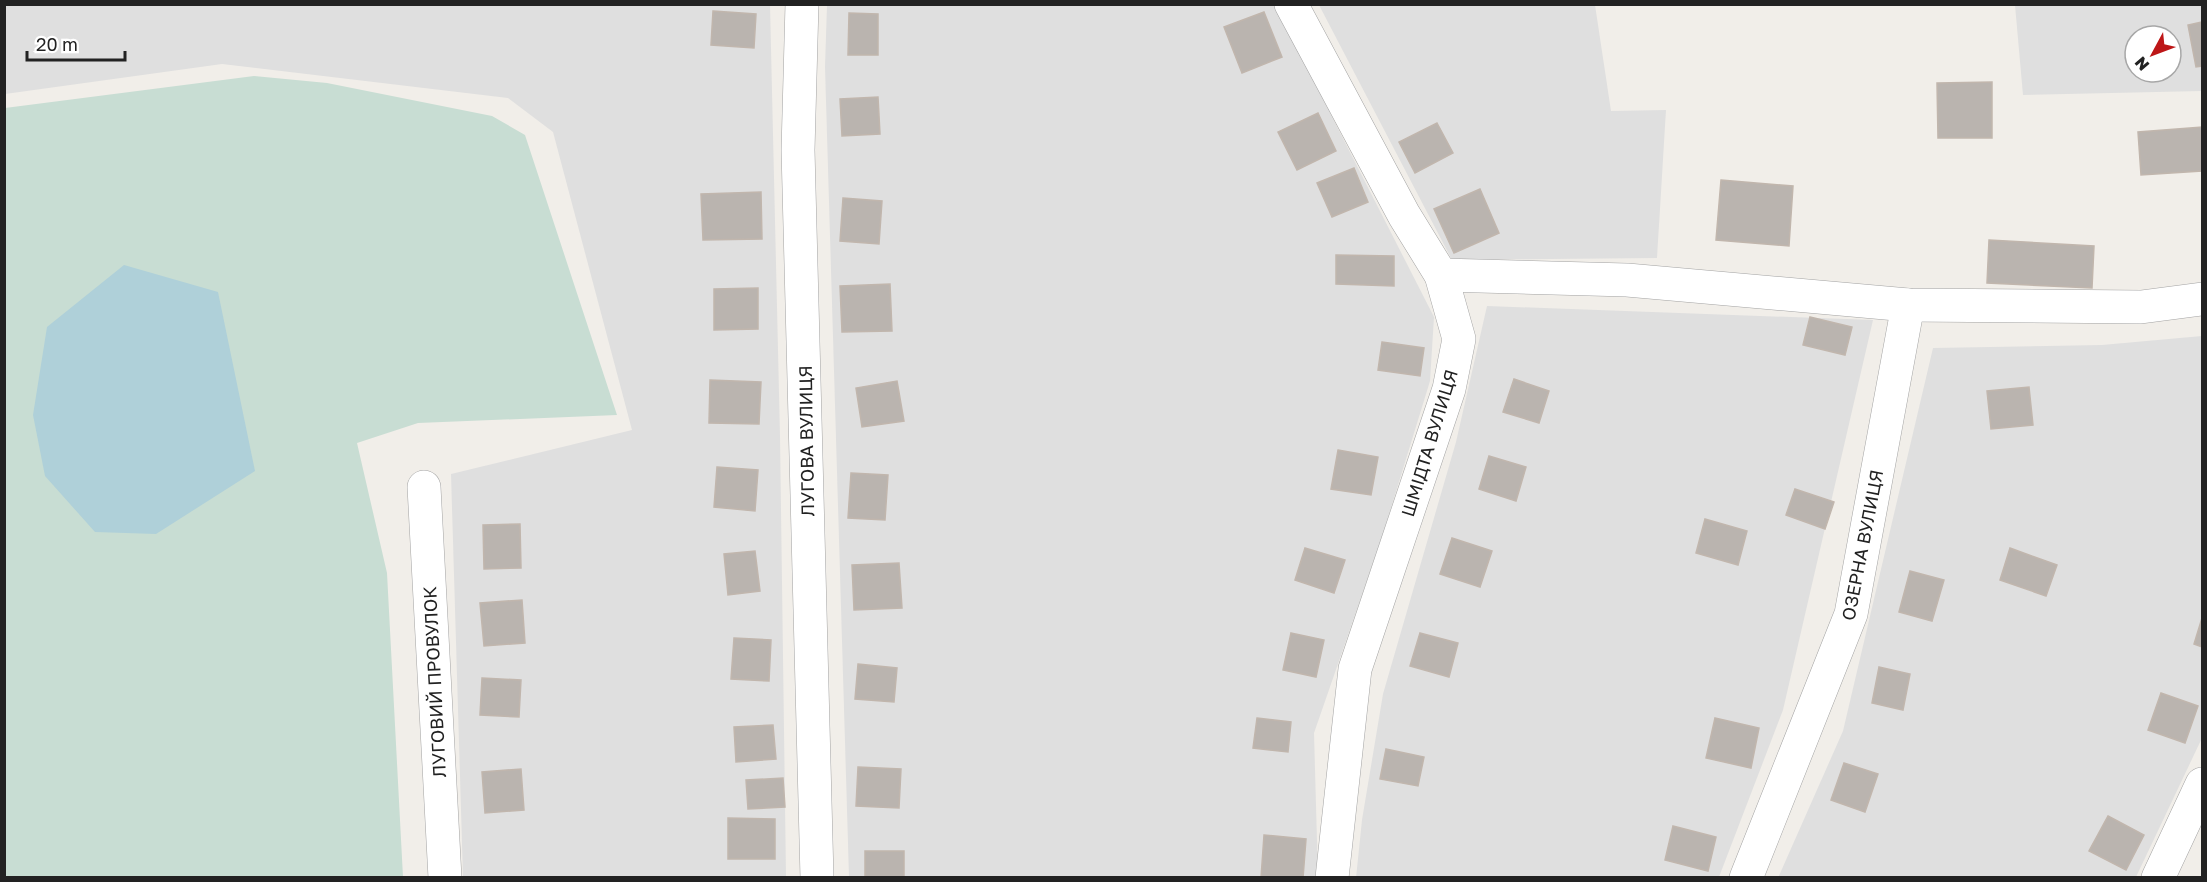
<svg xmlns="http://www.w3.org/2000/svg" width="2207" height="882" font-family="'Golos Text',sans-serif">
<rect width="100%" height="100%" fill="#f1eee9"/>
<g fill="#dfdfdf" fill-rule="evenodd">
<polygon points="4,5 770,5 780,436 786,877 463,877 451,474 632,430 553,132 508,98 222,64 5,94"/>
<polygon points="827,5 1275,5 1434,317 1430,381 1383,534 1314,733 1318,877 849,877 825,67"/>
<polygon points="1319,5 1595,5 1611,111 1666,110 1657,258 1452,260"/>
<path d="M2015 5H2202V91L2023 95ZM2135 36H2171V72H2135Z"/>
<polygon points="1487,306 1873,320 1783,710 1719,877 1356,878 1362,820 1383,694 1456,442"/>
<polygon points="2202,336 2202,738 2136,877 1778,878 1843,731 1933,348 2102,345"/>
</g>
<polygon fill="#c8ddd3" points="254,76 327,83 492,116 525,135 617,415 418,423 357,443 387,573 403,877 5,878 5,108"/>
<polygon fill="#afd0d9" points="124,265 218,292 255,471 156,534 95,532 45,476 33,415 47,327"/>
<g fill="#bab4af" stroke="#c1b6ad" stroke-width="1.5">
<polygon points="713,11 756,14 754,48 711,45"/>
<polygon points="1264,12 1282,57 1242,73 1224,27"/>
<polygon points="849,13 878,14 878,55 848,55"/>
<polygon points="2202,22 2202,66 2196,67 2188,25"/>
<polygon points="1992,82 1992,138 1938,138 1937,83"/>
<polygon points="878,97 880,134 842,136 840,99"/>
<polygon points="1318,113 1336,151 1297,170 1278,132"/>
<polygon points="1437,123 1453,153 1415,173 1399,142"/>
<polygon points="2202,127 2202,171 2141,175 2138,132"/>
<polygon points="1354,168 1368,202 1332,217 1317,183"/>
<polygon points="1721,180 1793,186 1789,246 1716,240"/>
<polygon points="1480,189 1499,233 1454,253 1434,209"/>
<polygon points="761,192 762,239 703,240 701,194"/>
<polygon points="843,198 882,201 879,244 840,241"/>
<polygon points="1989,240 2094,246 2092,288 1987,283"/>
<polygon points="1336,255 1394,256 1394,286 1336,284"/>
<polygon points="890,284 892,331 842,332 840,286"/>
<polygon points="758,288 758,329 714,330 714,289"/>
<polygon points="1810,317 1852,327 1845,355 1803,345"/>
<polygon points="1382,342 1424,348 1420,376 1378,370"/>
<polygon points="1514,379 1549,391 1539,423 1503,412"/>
<polygon points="710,380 761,382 759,424 709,423"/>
<polygon points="897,381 904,421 862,427 856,388"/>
<polygon points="2029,387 2033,425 1991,429 1987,391"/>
<polygon points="1338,450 1378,457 1371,495 1331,489"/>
<polygon points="1489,456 1526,467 1516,501 1479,489"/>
<polygon points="717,467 758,470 755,511 714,507"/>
<polygon points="851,473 888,475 885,520 848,518"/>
<polygon points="1795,489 1834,502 1825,529 1786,515"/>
<polygon points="1705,519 1747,531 1738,565 1696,553"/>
<polygon points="520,524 521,568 484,569 483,525"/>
<polygon points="1452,538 1492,551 1480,587 1440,574"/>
<polygon points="1305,548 1345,560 1334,593 1295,580"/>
<polygon points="2010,548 2057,565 2046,596 2000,580"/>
<polygon points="755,551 760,591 728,595 724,554"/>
<polygon points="899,563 902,608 854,610 852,565"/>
<polygon points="1910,571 1944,580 1932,621 1899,612"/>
<polygon points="522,600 525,643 484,646 480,603"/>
<polygon points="2202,618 2202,647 2194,644"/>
<polygon points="1291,633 1324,640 1316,677 1283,670"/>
<polygon points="1420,633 1458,643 1449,677 1410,666"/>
<polygon points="734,638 771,640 769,681 731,679"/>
<polygon points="858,664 897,668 894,702 855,699"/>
<polygon points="1879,667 1910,674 1903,710 1872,703"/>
<polygon points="482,678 521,680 519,717 480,715"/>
<polygon points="2161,693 2198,706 2185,743 2148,730"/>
<polygon points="1257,718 1291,722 1288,752 1253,748"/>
<polygon points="1715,718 1759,728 1751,768 1706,758"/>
<polygon points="773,725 776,759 736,762 734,727"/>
<polygon points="1386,749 1424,757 1418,786 1380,779"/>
<polygon points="1844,763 1878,774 1865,812 1831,800"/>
<polygon points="858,767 901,769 899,808 856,806"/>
<polygon points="521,769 524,810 485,813 482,772"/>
<polygon points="783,778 785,807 748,809 746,780"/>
<polygon points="2108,816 2144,835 2126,870 2089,851"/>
<polygon points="728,818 775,819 775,859 728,859"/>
<polygon points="1673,826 1716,837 1708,871 1665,860"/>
<polygon points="1264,835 1306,839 1303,878 1261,878"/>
<rect x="865" y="851" width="39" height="27"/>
</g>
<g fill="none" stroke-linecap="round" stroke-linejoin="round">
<defs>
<g id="minor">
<polyline points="802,4 798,150 817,878"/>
<polyline points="1291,4 1404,215 1441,275 1459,339 1449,389 1355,669 1332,878"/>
<polyline points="1441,275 1627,280 1908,305 2141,307 2202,299"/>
<polyline points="424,487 445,878"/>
<polyline points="1746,878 1851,614 1908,305"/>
<polyline points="2158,878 2202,784"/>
</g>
</defs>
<use href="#minor" stroke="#a3a3a3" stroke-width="34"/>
<use href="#minor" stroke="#fff" stroke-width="33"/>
</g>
<g text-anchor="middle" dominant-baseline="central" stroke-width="4.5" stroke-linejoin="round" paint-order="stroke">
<g font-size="18" fill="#222" stroke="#fff">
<text transform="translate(806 441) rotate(-91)">ЛУГОВА ВУЛИЦЯ</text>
<text transform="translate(1429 443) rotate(-73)">ШМІДТА ВУЛИЦЯ</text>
<text transform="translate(1862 545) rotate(-79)">ОЗЕРНА ВУЛИЦЯ</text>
<text transform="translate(434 682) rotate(-93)">ЛУГОВИЙ ПРОВУЛОК</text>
</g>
</g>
<rect width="2207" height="882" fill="none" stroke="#222222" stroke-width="12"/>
<g transform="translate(2153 54) rotate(229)"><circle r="28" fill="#ffffff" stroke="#a7a7a7" stroke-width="1.5"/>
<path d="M0-4.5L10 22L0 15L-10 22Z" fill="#bd1617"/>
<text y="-9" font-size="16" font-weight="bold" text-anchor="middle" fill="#222222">N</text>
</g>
<path d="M27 51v9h98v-9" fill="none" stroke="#222222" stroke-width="3"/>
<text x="36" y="51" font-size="18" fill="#222222" stroke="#ffffff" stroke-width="4.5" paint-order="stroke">20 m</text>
</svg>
